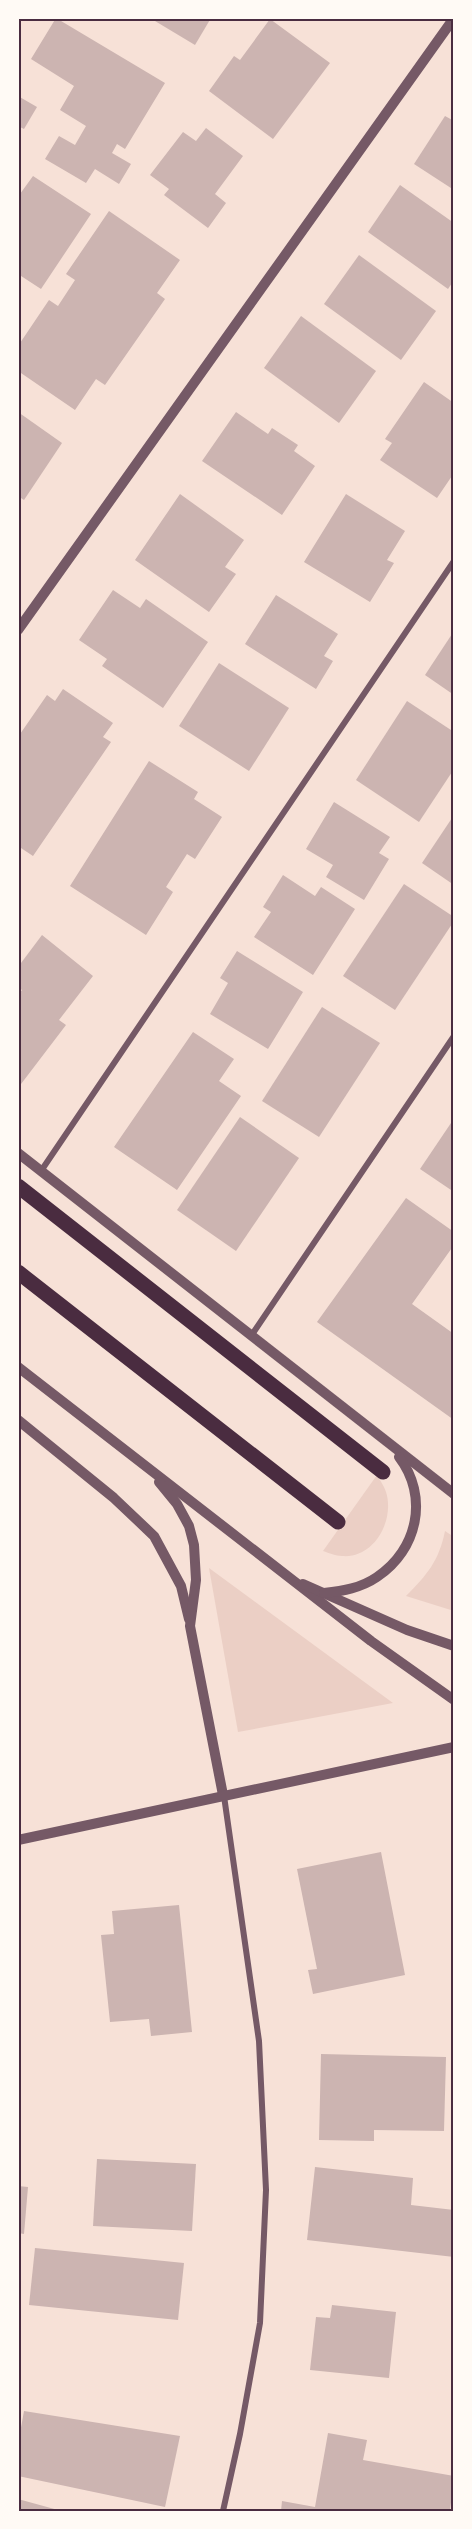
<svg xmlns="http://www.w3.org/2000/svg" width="472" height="2529" font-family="Montserrat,sans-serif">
<rect width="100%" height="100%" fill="#f7e1d7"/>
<g fill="#ebcfc5">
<path d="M377 1475C380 1480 384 1486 386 1492 395 1520 374 1559 342 1556 336 1556 329 1553 323 1551Z"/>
<path d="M445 1531 454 1537V1611L406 1596C427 1575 439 1561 445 1531Z"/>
<polygon points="209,1568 393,1703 238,1732"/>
</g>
<g fill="#ccb4b1">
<polygon points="56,18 165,83 125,149 117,144 112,153 131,164 119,184 95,169 86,183 45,159 59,136 75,145 86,126 60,110 74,86 31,59"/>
<polygon points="150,18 211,18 195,45"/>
<polygon points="270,19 330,63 273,139 209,91 234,56 240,60"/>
<polygon points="18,96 37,107 24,129 18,126"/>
<polygon points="445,116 454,121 454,190 414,164"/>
<polygon points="206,128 243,156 215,194 226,203 208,228 164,195 169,189 150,175 183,132 196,141"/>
<polygon points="33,176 91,214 41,289 18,274 18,193 20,194"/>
<polygon points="400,185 454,223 454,280 448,289 368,232"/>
<polygon points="109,211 180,260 157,293 165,299 105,385 96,379 75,410 18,371 18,346 49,300 58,306 75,280 66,274"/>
<polygon points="359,255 436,311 401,360 324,304"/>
<polygon points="301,316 376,371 339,423 264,368"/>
<polygon points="424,382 454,403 454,473 437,498 380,460 392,443 385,439"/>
<polygon points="18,412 62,443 24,500 18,496"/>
<polygon points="236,412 268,434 272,428 298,445 294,451 315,466 282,515 202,461"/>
<polygon points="180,494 244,540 225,567 236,574 209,612 135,560"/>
<polygon points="346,494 405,531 387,560 394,563 370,602 304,562"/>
<polygon points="113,590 140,608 146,599 208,642 163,708 102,666 107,659 79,640"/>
<polygon points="276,595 338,634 324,656 333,661 316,689 245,644"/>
<polygon points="454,631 454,695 425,675"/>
<polygon points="219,663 289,708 249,771 179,726"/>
<polygon points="63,689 113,723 103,737 111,742 33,856 18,846 18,737 47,695 55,701"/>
<polygon points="407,701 454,732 454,769 419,822 356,780"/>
<polygon points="149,761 198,792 194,799 222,817 195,859 187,854 166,887 173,892 146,935 70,886"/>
<polygon points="334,802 390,837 379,853 389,859 364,900 326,877 333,865 306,849"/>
<polygon points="454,815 454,885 422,863"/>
<polygon points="283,875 315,896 321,887 355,909 313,975 254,937 271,912 263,907"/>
<polygon points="404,884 454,917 454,921 395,1010 343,976"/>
<polygon points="42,935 93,976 59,1020 66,1025 18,1088 18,995 22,990 18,987 18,967"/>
<polygon points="237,951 303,992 268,1049 210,1014 228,983 220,978"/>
<polygon points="322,1007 380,1043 319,1137 262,1101"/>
<polygon points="193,1032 234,1059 219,1081 241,1096 177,1190 114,1147"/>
<polygon points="240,1117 299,1158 236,1251 177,1210"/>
<polygon points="451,1123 454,1125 454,1192 420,1169"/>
<polygon points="406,1198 454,1232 454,1245 412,1304 454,1334 454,1420 317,1322"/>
<polygon points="381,1852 405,1975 313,1994 308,1970 317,1969 297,1869"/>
<polygon points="179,1905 192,2032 151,2036 149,2019 110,2022 101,1935 114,1934 112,1911"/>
<polygon points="321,2054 446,2057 444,2131 374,2130 374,2141 319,2140"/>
<polygon points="97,2159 196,2164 192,2231 93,2226"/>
<polygon points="315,2167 413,2178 411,2205 454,2210 454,2257 307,2240"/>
<polygon points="18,2186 28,2187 24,2234 18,2233"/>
<polygon points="35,2248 184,2263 178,2320 29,2305"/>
<polygon points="332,2305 396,2312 389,2378 310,2370 316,2317 330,2318"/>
<polygon points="24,2411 180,2436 165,2507 18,2476 18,2444"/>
<polygon points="328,2433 367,2440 363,2460 454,2476 450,2511 281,2511 282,2501 315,2507"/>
<polygon points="18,2499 58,2510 58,2511 18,2511"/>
</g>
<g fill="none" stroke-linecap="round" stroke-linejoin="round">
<g stroke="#755966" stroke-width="6">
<polyline points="41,1171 454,561"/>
<polyline points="251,1336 454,1036"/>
<polyline points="223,2511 240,2434 260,2323 266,2190 259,2041 224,1796"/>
</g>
<g stroke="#755966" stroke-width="10">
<polyline points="18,630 454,18"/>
<polyline points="18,1153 454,1494"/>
<polyline points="18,1367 371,1641 454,1700"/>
<polyline points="18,1420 114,1498 154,1536 181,1586 189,1619"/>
<polyline points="159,1482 177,1504 189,1526 194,1545 196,1580 190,1626 223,1795"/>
<polyline points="303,1584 407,1630 454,1646"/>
<path d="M324 1593C343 1591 361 1588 377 1577 418 1550 429 1496 399 1457"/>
<polyline points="18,1840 454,1747"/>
</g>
<g stroke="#4a2c40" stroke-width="15">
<polyline points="18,1186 383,1472"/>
<polyline points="18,1272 338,1522"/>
</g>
</g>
<rect width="472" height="2529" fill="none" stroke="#fffaf5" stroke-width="39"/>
<rect x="20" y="20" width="432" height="2490" fill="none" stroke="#4a2c40" stroke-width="2"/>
</svg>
